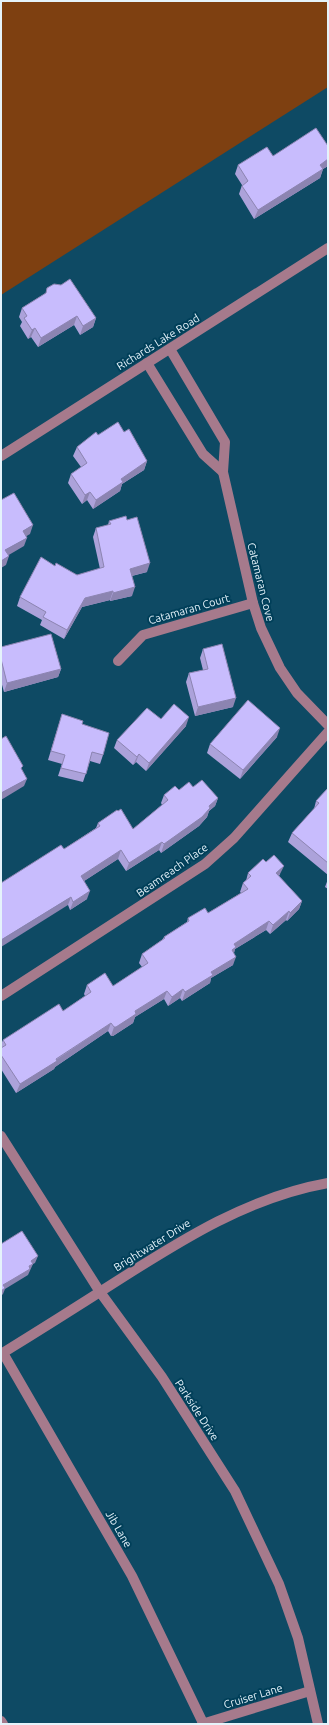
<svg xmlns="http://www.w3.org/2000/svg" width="329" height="1725" font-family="Ubuntu,sans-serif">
<rect width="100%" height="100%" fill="#0e4a64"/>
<polygon fill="#7e4011" points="1,1 328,1 328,87 1,295"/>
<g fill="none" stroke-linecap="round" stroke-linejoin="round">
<g stroke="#a67a8c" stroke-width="10">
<polyline points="170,349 225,442 223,472 253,603 261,628 280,668 297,693 328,725"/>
<polyline points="147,363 203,454 223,472"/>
<polyline points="1,456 328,248"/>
<polyline points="118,661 143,635 253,603"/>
<polyline points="1,996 205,864 234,838 328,732"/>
<polyline points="1,1136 100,1292 162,1377 235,1491 279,1584 298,1638 318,1724"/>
<polyline points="3,1353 132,1576 203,1723"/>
<path d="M1 1354C40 1330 78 1306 117 1281 183 1239 249 1197 328 1183"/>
<polyline points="1,1721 3,1724"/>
<polyline points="202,1724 310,1691"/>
</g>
</g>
<g fill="#aca2da">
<polygon points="328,146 328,166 323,169 320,178 254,219 239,194 242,185 235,174 238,165 273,156"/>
<polygon points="46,293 96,318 93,327 80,335 74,325 38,347 31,337 28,339 20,326 22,322 19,317 22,308"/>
<polygon points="124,432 147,461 144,470 122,484 120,491 93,509 87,500 82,504 68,483 71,474 81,467 73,456 77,447 98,435"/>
<polygon points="109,521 147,572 132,576 132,596 110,601 110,600 82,607 64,639 40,625 42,620 17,606 20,597 55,566 77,575 100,569 93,537 96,528 108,525"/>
<polygon points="1,647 61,669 58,677 4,692 1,681"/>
<polygon points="203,649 233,707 195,716 186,682 189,673 203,670 200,658"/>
<polygon points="62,714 82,724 103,755 100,764 90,761 83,782 58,776 62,764 48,760"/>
<polygon points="161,719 186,726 146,771 136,762 133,765 114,748 117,740"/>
<polygon points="277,737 240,779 207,753 210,744"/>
<polygon points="193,787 218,798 215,806 209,811 207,817 199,826 161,853 159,850 126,871 118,859 84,881 87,899 70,910 68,905 64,849 96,828 98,823 133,829 162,805 161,803 164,795 179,790"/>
<polygon points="328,788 328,875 288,842 292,833 314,809 316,801"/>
<polygon points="266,862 280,874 279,876 302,901 299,909 287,921 286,920 270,934 266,930 235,949 234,953 233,965 211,978 210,983 182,1001 180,998 168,1006 164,999 135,1017 133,1023 113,1036 111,1036 108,1031 55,1067 54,1069 16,1093 1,1069 1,1044 3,1040 63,1011 85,996 84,994 87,985 113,986 142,967 139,963 142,954 162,940 164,937 187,922 188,918 208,913 241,893 240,892 243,883 246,881 248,873"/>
<polygon points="328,879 328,889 325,887"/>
</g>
<g fill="#8c84b1">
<polygon points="328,159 328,166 323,169 320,178 254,219 258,210"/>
<polygon points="77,316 74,325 38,347 41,338"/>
<polygon points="96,318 93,327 80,335 83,326"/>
<polygon points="35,328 31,337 28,339 32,330"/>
<polygon points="147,461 144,470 122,484 120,491 93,509 96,500 121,479"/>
<polygon points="90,492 87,500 82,504 85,495"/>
<polygon points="33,525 30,534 20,540 23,531"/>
<polygon points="27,538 24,546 2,559 5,550"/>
<polygon points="9,556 6,565 1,568 1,561"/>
<polygon points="150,563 147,572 127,577 130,569"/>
<polygon points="135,587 132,596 110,601 113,593"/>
<polygon points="113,591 110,600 82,607 64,639 67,630 85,598"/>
<polygon points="61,669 58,677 4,692 7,683"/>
<polygon points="236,698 233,707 195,716 198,707"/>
<polygon points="189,717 186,726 146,771 149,763"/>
<polygon points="280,728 277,737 240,779 243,770"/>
<polygon points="139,754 136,762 133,765 137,757"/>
<polygon points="27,779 24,786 1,800 1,793"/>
<polygon points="218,798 215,806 209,811 207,817 199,826 161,853 164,844"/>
<polygon points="162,842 159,850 126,871 129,863"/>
<polygon points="121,850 118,859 78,885 81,876"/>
<polygon points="284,866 280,874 273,881 276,873"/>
<polygon points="90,891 87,899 70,910 73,902"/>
<polygon points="71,897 68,905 1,947 1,940"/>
<polygon points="302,901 299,909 287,921 290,913"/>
<polygon points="289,911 286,920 270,934 273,925"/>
<polygon points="269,921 266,930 235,949 233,956 229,958 234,944"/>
<polygon points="236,957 233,965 211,978 210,983 182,1001 185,992 211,972"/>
<polygon points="183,989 180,998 168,1006 172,997"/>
<polygon points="167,991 164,999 135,1017 133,1023 113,1036 111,1036 114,1027 135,1011"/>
<polygon points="111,1023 108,1031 55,1067 54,1069 16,1093 20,1084"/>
<polygon points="38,1256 35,1263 33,1264 28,1275 5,1289 3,1294 1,1296 1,1291 3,1285 31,1261"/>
</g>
<g fill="#c8bcfd" stroke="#8c84b1">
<polygon points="316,128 328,146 328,159 320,165 323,169 258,210 242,186 248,181 238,165 267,147 273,156"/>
<polygon points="70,279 96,318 83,326 77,316 41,338 35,328 32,330 24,318 27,316 22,308 46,293 47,288 54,284 61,285"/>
<polygon points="118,422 124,432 129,429 147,461 121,479 123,482 96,500 90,492 85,495 71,474 87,463 77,447 96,432 98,435"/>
<polygon points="14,493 33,525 23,531 27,538 5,550 9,556 1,561 1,500"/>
<polygon points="126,516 127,520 137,517 150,563 130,569 135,587 113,593 113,591 85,598 67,630 43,617 46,612 20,597 41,557 55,566 56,563 77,575 104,567 96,528 111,524 109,521"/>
<polygon points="51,634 61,669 7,683 1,659 1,647"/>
<polygon points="222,644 236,698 198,707 189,673 208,669 203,649"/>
<polygon points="248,700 280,728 243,770 210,744"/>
<polygon points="174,704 189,717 149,763 139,754 137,757 117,740 147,708 161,719"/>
<polygon points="62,714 83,721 82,724 109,733 103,755 92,752 86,774 61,768 65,755 51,751"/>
<polygon points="6,736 23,766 21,768 27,779 1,793 1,739"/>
<polygon points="202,780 218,798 209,806 210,808 202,817 164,844 162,842 129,863 121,850 81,876 90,891 73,902 71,897 1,940 1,883 61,845 64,849 100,826 98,823 117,810 118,811 121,809 133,829 168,800 164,795 175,786 179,790 189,782 193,787"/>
<polygon points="328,788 328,863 292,833 319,803 316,801"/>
<polygon points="274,855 284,866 276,873 302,901 290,913 289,911 273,925 269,921 234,944 236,947 232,950 236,957 211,972 213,975 185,992 183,989 172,997 167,991 135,1011 136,1014 116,1027 114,1027 111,1023 56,1059 57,1061 20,1084 1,1055 1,1048 6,1045 3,1040 59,1004 63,1011 91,992 87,985 105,973 113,986 148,963 142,954 165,938 164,937 189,921 188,918 205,908 208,913 248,889 243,883 251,876 248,873 263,859 266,862"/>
<polygon points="22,1231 38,1256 31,1261 33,1264 29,1266 30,1269 3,1285 5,1288 1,1291 1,1244"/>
</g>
<g text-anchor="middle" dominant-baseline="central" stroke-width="4" stroke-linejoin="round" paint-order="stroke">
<g font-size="11" fill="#e5f3fb" stroke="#003f59">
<text transform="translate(158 342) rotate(-32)">Richards Lake Road</text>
<text transform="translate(261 582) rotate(76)">Catamaran Cove</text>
<text transform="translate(189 609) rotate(-16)">Catamaran Court</text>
<text transform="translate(172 870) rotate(-35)">Beamreach Place</text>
<text transform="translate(152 1245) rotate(-32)">Brightwater Drive</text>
<text transform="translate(197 1410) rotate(57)">Parkside Drive</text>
<text transform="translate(119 1529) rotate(60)">Jib Lane</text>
<text transform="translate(253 1696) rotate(-17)">Cruiser Lane</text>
</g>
</g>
<rect width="329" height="1725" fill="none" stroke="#e5f3fb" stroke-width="4"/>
</svg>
